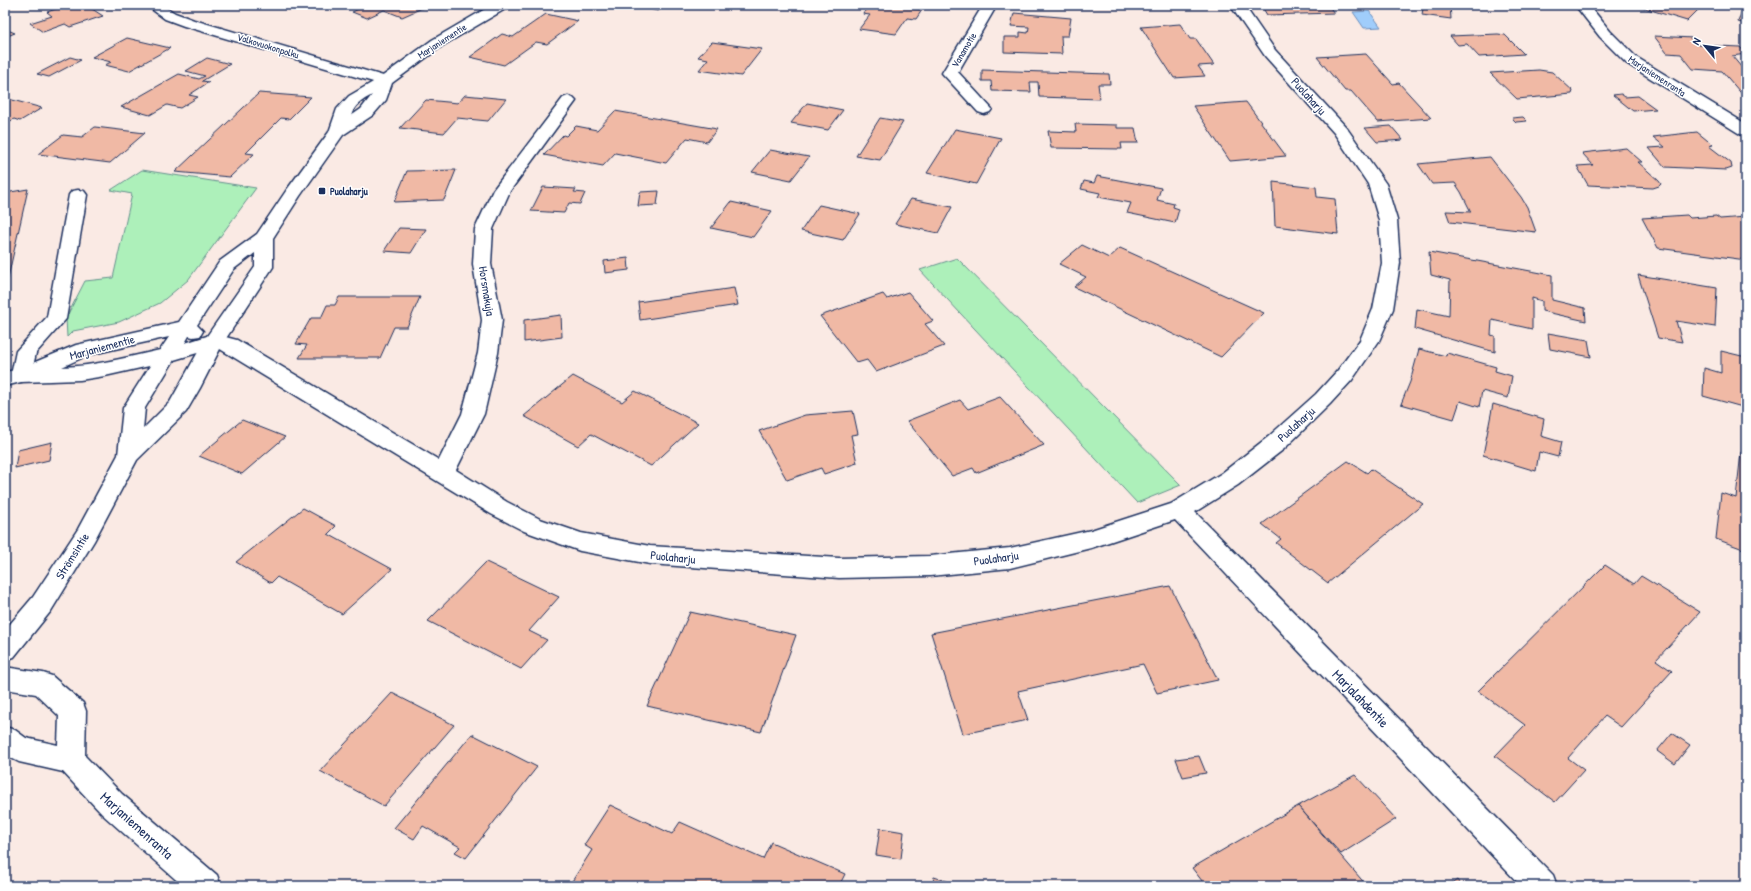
<svg xmlns="http://www.w3.org/2000/svg" width="1751" height="891" font-family="'Patrick Hand',sans-serif">
<rect width="100%" height="100%" fill="#faeae4"/>
<filter id="ink" filterUnits="userSpaceOnUse"><feTurbulence type="fractalNoise" baseFrequency=".025" numOctaves="2"/><feDisplacementMap in="SourceGraphic" scale="8" xChannelSelector="R" yChannelSelector="G"/><feConvolveMatrix kernelMatrix="1 2 1 2 8 2 1 2 1" color-interpolation-filters="sRGB"/></filter>
<g filter="url(#ink)">
<g fill="#adf0ba" stroke="#64908c">
<polygon points="142,170 256,188 188,280 160,303 119,322 73,331 67,337 66,318 85,281 113,278 132,194 111,190"/>
<polygon points="957,258 1181,485 1137,503 920,270"/>
</g>
<polygon fill="#a0cdfb" stroke="#6b8ebc" points="1369,11 1381,27 1364,28 1353,12"/>
<g fill="#f0b9a5" stroke="#1b2f5e">
<polygon points="68,5 74,5 79,8 86,5 103,16 70,27 65,24 43,32 30,23 52,16 47,12"/>
<polygon points="368,5 429,5 402,17 384,10 367,18 352,12"/>
<polygon points="631,5 666,5 658,11"/>
<polygon points="869,5 916,5 913,9 922,10 916,19 907,18 896,34 859,29 870,15 863,14"/>
<polygon points="1159,5 1188,5 1188,8 1159,6"/>
<polygon points="1261,5 1328,5 1334,13 1267,15"/>
<polygon points="1413,5 1450,5 1451,19 1422,15 1423,8 1413,7"/>
<polygon points="1634,5 1698,5 1702,6 1687,21"/>
<polygon points="1744,5 1746,6 1746,24 1738,22"/>
<polygon points="1014,13 1071,18 1068,36 1061,36 1062,54 1004,52 1004,37 1020,37 1020,32 1028,33 1029,27 1011,26"/>
<polygon points="546,14 578,21 547,44 536,42 504,65 470,57 502,34 513,37"/>
<polygon points="1180,24 1190,39 1196,39 1214,65 1198,66 1205,76 1174,78 1141,27"/>
<polygon points="5,29 15,33 5,37"/>
<polygon points="1498,34 1505,35 1524,54 1479,57 1467,44 1458,45 1450,36"/>
<polygon points="1654,36 1693,38 1698,45 1740,47 1746,54 1732,56 1742,68 1746,68 1746,99 1722,71 1693,69 1681,54 1667,53"/>
<polygon points="127,38 170,48 129,71 105,65 111,62 92,57"/>
<polygon points="712,42 762,49 741,76 699,70 708,59 698,57"/>
<polygon points="1366,54 1393,84 1399,83 1431,118 1378,122 1351,91 1345,91 1317,57"/>
<polygon points="70,57 81,60 49,77 37,74"/>
<polygon points="207,58 230,64 202,81 209,82 189,95 198,97 180,108 167,105 150,115 121,107 179,74 199,79 205,76 186,71"/>
<polygon points="982,70 1109,74 1110,84 1098,84 1100,99 1039,97 1038,82 1030,82 1031,92 992,91 991,81 982,81"/>
<polygon points="1539,70 1552,72 1573,91 1572,94 1517,99 1490,73"/>
<polygon points="259,93 311,97 289,119 281,118 246,153 254,154 230,177 175,172"/>
<polygon points="1621,94 1625,97 1638,96 1656,109 1633,111 1613,95"/>
<polygon points="465,95 506,99 488,121 457,118 444,133 400,128 426,100 458,103"/>
<polygon points="5,98 42,108 20,121 14,119 5,124"/>
<polygon points="1246,102 1286,156 1230,161 1193,106"/>
<polygon points="807,103 843,110 828,130 791,123"/>
<polygon points="615,111 717,129 707,142 687,138 666,163 615,153 603,166 544,155 563,135 566,136 576,126 597,130"/>
<polygon points="1523,117 1527,121 1516,122 1512,118"/>
<polygon points="880,118 903,122 880,160 856,156"/>
<polygon points="1075,124 1117,125 1117,128 1135,128 1138,143 1121,143 1122,149 1051,148 1048,131 1076,132"/>
<polygon points="1391,126 1403,140 1377,142 1365,128"/>
<polygon points="95,127 145,133 110,163 38,154 63,135 82,137"/>
<polygon points="955,129 1001,138 976,184 927,173"/>
<polygon points="1697,132 1713,145 1709,146 1731,163 1732,168 1726,170 1665,167 1649,148 1665,147 1653,137"/>
<polygon points="1626,148 1642,162 1638,162 1659,181 1661,184 1659,186 1653,188 1588,185 1577,166 1593,165 1582,153"/>
<polygon points="770,150 809,157 791,180 752,172"/>
<polygon points="1490,157 1521,197 1527,207 1536,232 1450,222 1446,211 1471,212 1461,192 1455,183 1432,184 1418,164"/>
<polygon points="456,170 444,200 394,202 407,171"/>
<polygon points="1097,176 1161,188 1157,200 1174,204 1173,207 1179,209 1175,223 1127,213 1131,203 1098,197 1100,193 1081,189 1084,181 1094,183"/>
<polygon points="1273,182 1316,187 1317,197 1335,199 1338,234 1275,226"/>
<polygon points="543,187 576,189 574,192 585,193 580,204 569,203 564,213 531,211"/>
<polygon points="28,189 5,291 5,193"/>
<polygon points="659,191 657,205 638,206 640,192"/>
<polygon points="911,199 952,207 938,233 895,224"/>
<polygon points="731,202 772,211 753,237 711,228"/>
<polygon points="819,205 860,214 843,240 801,231"/>
<polygon points="1687,215 1690,218 1716,216 1720,219 1746,217 1746,260 1658,248 1642,218"/>
<polygon points="399,228 426,229 411,253 384,251"/>
<polygon points="1082,245 1109,258 1120,248 1264,313 1221,357 1074,287 1086,277 1059,264"/>
<polygon points="1429,252 1552,275 1552,300 1585,308 1586,321 1542,311 1542,301 1532,298 1532,329 1492,320 1491,335 1495,336 1495,352 1415,329 1417,309 1449,316 1450,280 1431,275"/>
<polygon points="628,258 629,270 605,273 604,261"/>
<polygon points="1638,275 1717,288 1715,327 1676,321 1682,342 1658,338"/>
<polygon points="734,288 738,305 640,320 638,302"/>
<polygon points="908,292 933,321 925,324 944,346 876,372 867,360 857,363 820,316 883,294 887,299"/>
<polygon points="339,297 420,297 407,327 394,327 380,358 299,358 307,345 296,344 311,318 321,318 327,305 335,305"/>
<polygon points="561,315 562,337 524,342 524,320"/>
<polygon points="1548,333 1588,340 1591,357 1550,349"/>
<polygon points="1419,349 1446,356 1447,353 1496,367 1495,371 1512,376 1508,398 1482,391 1479,407 1460,401 1454,419 1401,404 1410,382"/>
<polygon points="1721,351 1746,357 1746,408 1703,396 1704,368 1721,373"/>
<polygon points="573,376 622,402 635,391 698,423 651,466 591,434 578,446 524,416"/>
<polygon points="1000,397 1044,445 976,473 973,468 952,476 907,421 960,400 968,409"/>
<polygon points="1493,404 1544,419 1541,436 1561,442 1558,457 1539,452 1536,471 1483,455"/>
<polygon points="853,411 858,434 851,435 857,463 824,474 821,468 787,480 759,431 805,415"/>
<polygon points="242,420 285,437 242,474 199,456"/>
<polygon points="52,442 49,460 15,468 18,450"/>
<polygon points="1741,452 1746,453 1746,550 1716,539 1721,493 1736,498"/>
<polygon points="1348,461 1367,473 1371,469 1423,504 1328,583 1276,543 1281,539 1262,524"/>
<polygon points="303,508 336,526 328,534 392,569 342,614 277,577 271,583 236,562"/>
<polygon points="486,562 559,597 529,631 547,640 521,669 428,621"/>
<polygon points="1605,565 1634,584 1641,576 1700,612 1656,660 1672,671 1621,727 1605,716 1568,758 1584,770 1555,802 1495,756 1525,725 1478,691"/>
<polygon points="1170,586 1218,680 1157,693 1143,664 1018,691 1028,720 963,734 931,633"/>
<polygon points="690,612 796,635 761,732 647,706"/>
<polygon points="392,693 454,725 384,806 320,771"/>
<polygon points="1672,733 1690,745 1675,764 1657,751"/>
<polygon points="472,734 537,767 466,858 455,852 460,847 423,826 414,839 394,828"/>
<polygon points="1199,756 1206,773 1183,777 1176,759"/>
<polygon points="1355,775 1396,819 1341,854 1298,806"/>
<polygon points="610,805 672,834 680,822 763,859 771,842 845,874 839,886 569,886 592,850 584,845"/>
<polygon points="1298,806 1367,886 1206,886 1192,868"/>
<polygon points="880,828 904,832 901,859 876,855"/>
<polygon points="934,877 962,886 932,886"/>
<polygon points="1457,880 1462,886 1448,886"/>
</g>
<g fill="none" stroke-linecap="round" stroke-linejoin="round">
<defs>
<polygon id="service" points="78,190 84,191 87,195 66,319 36,353 31,375 28,380 21,382 14,380 11,375 16,351 47,317 69,195 72,191"/>
<g id="minor">
<polygon points="146,5 162,5 175,13 194,20 390,78 393,81 390,84 385,86 380,84 184,26 165,19"/>
<polygon points="983,5 997,5 958,72 992,109 990,112 984,114 978,112 942,73"/>
<polygon points="1230,5 1244,5 1275,50 1346,127 1386,184 1397,220 1400,263 1393,309 1379,341 1352,380 1330,404 1284,449 1238,485 1195,512 1553,875 1557,886 1521,886 1175,520 1091,548 1010,568 930,576 839,578 650,564 580,551 524,531 491,514 220,349 200,388 186,412 137,460 94,541 51,611 14,657 5,660 5,630 33,597 78,529 118,455 123,408 160,350 167,348 174,350 177,355 145,408 143,429 170,402 207,336 214,334 237,340 439,460 462,414 478,353 482,320 473,264 475,229 493,190 563,98 568,96 573,98 576,101 510,191 493,229 491,264 502,320 498,353 484,414 456,470 507,502 540,519 581,533 650,546 839,558 930,556 1010,548 1091,530 1171,504 1222,473 1268,437 1316,394 1338,370 1360,340 1373,309 1382,263 1379,220 1368,184 1334,133 1265,56"/>
<polygon points="1575,5 1589,5 1610,31 1636,57 1746,124 1746,136 1740,134 1626,63 1600,37"/>
<polygon points="5,667 43,673 52,676 83,703 86,711 85,756 122,794 217,875 221,886 183,886 102,814 63,772 19,762 5,755 5,727 15,730 26,738 58,745 59,716 36,694 5,689"/>
</g>
<path id="tertiary" d="M492 5H509L507 8 442 46 392 83 386 100 373 115 343 135 300 196 273 238V267L221 346 167 362 105 376 80 380 21 382 5 386V372L26 368 28 365 76 345 179 322 220 261 257 234 286 191 329 132 337 109 349 96 380 78 432 40ZM372 95 361 109 351 116C354 105 363 100 372 95ZM255 253V267L207 336 185 343 189 336 193 337 200 336 203 331 197 325 234 269ZM169 337 160 350C128 357 95 366 62 367L88 355Z"/>
</defs>
<use href="#service" stroke="#1b2f5e" stroke-width="3"/>
<use href="#minor" stroke="#1b2f5e" stroke-width="3"/>
<use href="#tertiary" stroke="#1b2f5e" stroke-width="3"/>
<use href="#service" fill="#fff" fill-rule="evenodd"/>
<use href="#minor" fill="#fff" fill-rule="evenodd"/>
<use href="#tertiary" fill="#fff" fill-rule="evenodd"/>
</g>
</g>
<rect fill="#1b2f5e" stroke="#fff" stroke-width="1.5" x="318" y="187" width="8" height="8" rx="2"/>
<g text-anchor="middle" dominant-baseline="central" stroke-width="3" stroke-linejoin="round" paint-order="stroke">
<g font-size="10" fill="#1b2f5e" stroke="#fff">
<text transform="translate(442 41) rotate(-33)">Marjaniementie</text>
<text transform="translate(268 46) rotate(17)">Valkovuokonpolku</text>
<text transform="translate(964 50) rotate(-59)">Vanamotie</text>
<text transform="translate(1657 76) rotate(33)">Marjaniemenranta</text>
</g>
<g font-size="10" font-weight="bold" fill="#1b2f5e" stroke="#fff" text-anchor="start">
<text x="330" y="191">Puolaharju</text>
</g>
<g font-size="12" fill="#1b2f5e" stroke="#fff">
<text transform="translate(1309 96) rotate(48)">Puolaharju</text>
<text transform="translate(487 291) rotate(81)">Horsmakuja</text>
<text transform="translate(102 347) rotate(-15)">Marjaniementie</text>
<text transform="translate(1296 424) rotate(-42)">Puolaharju</text>
<text transform="translate(72 556) rotate(-58)">Strömsintie</text>
<text transform="translate(673 557) rotate(6)">Puolaharju</text>
<text transform="translate(996 558) rotate(-8)">Puolaharju</text>
</g>
<g font-size="14" fill="#1b2f5e" stroke="#fff">
<text transform="translate(1361 698) rotate(46)">Marjalahdentie</text>
<text transform="translate(137 825) rotate(42)">Marjaniemenranta</text>
</g>
</g>
<rect width="1751" height="891" fill="none" stroke="#fff" stroke-width="20"/>
<rect x="10" y="10" width="1731" height="871" fill="none" stroke="#1b2f5e" stroke-width="1.5" filter="url(#ink)"/>
<g transform="translate(1705 46) rotate(299)" stroke="#ffffff" stroke-width="3" paint-order="stroke">
<path d="M0-3L7 15L0 10L-7 15Z" fill="#1b2f5e"/>
<text y="-6" font-size="11" font-weight="bold" text-anchor="middle" fill="#1b2f5e">N</text>
</g>
</svg>
